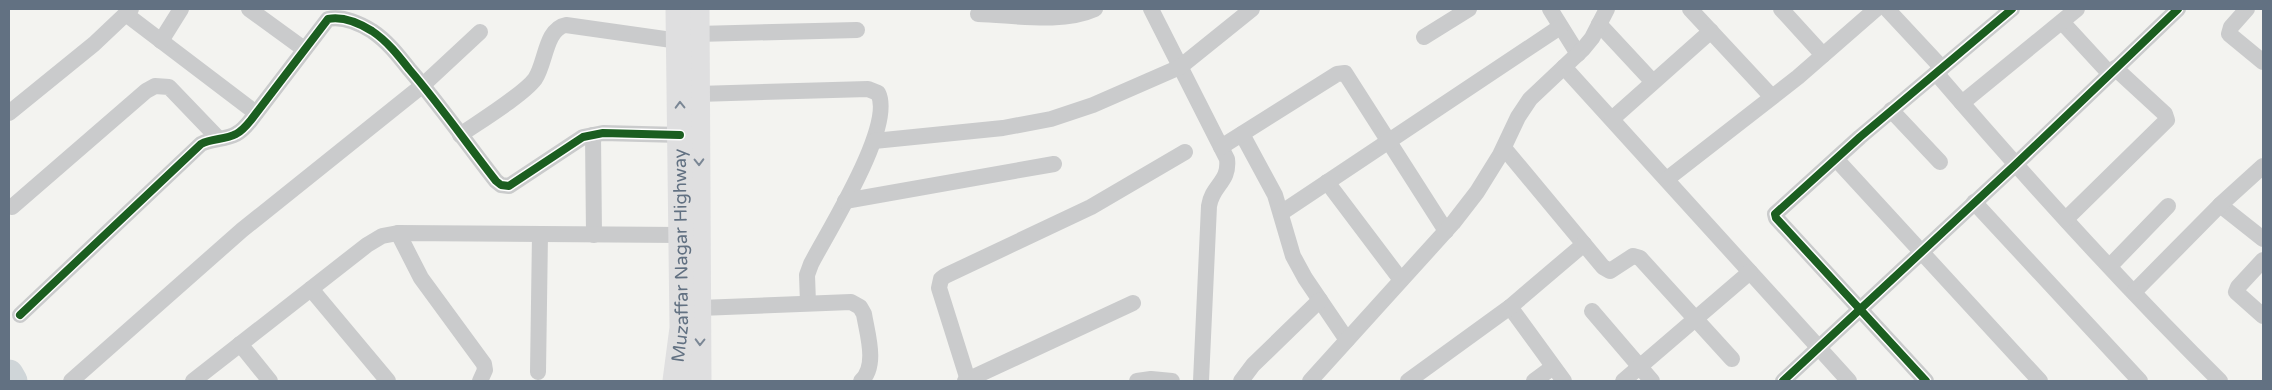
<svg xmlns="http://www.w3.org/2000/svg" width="2272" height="390" font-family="'Varela Round',sans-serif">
<rect width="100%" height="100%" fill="#f3f3f0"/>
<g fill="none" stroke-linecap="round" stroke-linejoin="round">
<polyline stroke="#cfd5d8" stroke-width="29" points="9,374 13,381"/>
<g stroke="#cacbcc" stroke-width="16">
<polyline points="249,9 304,49"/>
<path d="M1151 9 1227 159C1230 182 1212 185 1209 206L1201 381"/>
<polyline points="1550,9 1578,54"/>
<polyline points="1690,9 1772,97"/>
<polyline points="1781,9 1823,55"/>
<polyline points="1887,9 1942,68"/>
<polyline points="2247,9 2231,27 2229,34 2263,62"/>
<path d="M978 14C1014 15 1062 24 1095 9"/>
<polyline points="127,15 256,113"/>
<polyline points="2062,22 2109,73"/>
<polyline points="1599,24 1652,81"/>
<polyline points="697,34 857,30"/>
<polyline points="1424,37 1469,9"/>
<polyline points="161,41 181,9"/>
<polyline points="1564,67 1849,381"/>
<path d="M1936 73C2027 179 2121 283 2220 381"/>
<path d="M698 94 868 89 878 93C895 126 828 231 811 264L807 275 808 303"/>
<polyline points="1962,103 2077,9"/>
<polyline points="1891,110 1940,162"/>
<polyline points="9,113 94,44 131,9"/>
<polyline points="1612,119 1711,31"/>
<polyline points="1242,134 1275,195 1293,256 1305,278 1347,340"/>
<path d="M460 135C479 122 523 95 535 79 546 63 545 29 566 25L679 41"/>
<polyline points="593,135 594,235"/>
<polyline points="874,141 1003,128 1051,119 1093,105 1180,67 1252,9"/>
<polyline points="1221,147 1337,74 1345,73 1446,231"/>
<polyline points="1504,148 1603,267 1610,271 1633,256 1640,258 1732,359"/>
<polyline points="1836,159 2040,381"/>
<polyline points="1667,179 1798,77 1876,9"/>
<polyline points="1327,182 1401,280"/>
<polyline points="845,201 1054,164"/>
<polyline points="1974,202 2140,381"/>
<polyline points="2220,205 2263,239"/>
<polyline points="12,207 146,91 155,86 169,87 218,138"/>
<polyline points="1281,213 1560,27"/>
<polyline points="2066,219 2167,120 2165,114 2115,68"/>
<polyline points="398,233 421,278 484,364 485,370 480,381"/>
<polyline points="2263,260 2238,287 2236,292 2263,316"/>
<polyline points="2110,266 2168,206"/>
<polyline points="311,289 388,381"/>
<polyline points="2134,292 2220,205 2263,166"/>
<polyline points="1510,307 1564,381"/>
<path d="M700 308 851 302 860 307 864 314C867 333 878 366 861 381"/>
<polyline points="1592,311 1652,381"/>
<path d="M20 315 201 144C212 138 225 140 236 134 242 131 247 125 251 120L328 19C343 16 359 23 372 31 387 41 398 55 409 69 440 105 467 144 496 181L501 185 509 186 583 137 603 133 680 135"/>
<polyline points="240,344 270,381"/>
<polyline points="538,372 540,234"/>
<polyline points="968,380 939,288 941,279 945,276 1091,207 1185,152"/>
<polyline points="71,381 242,230 423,85 480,32"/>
<polyline points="193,381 367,245 382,236 398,233 681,235"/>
<polyline points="965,381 1133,303"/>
<polyline points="1137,381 1151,379 1172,381"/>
<polyline points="1241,381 1253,365 1320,300"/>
<polyline points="1310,381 1453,223 1477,192 1500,155 1518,117 1530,99 1583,49 1592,38 1607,9"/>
<polyline points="1408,381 1510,307 1584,244"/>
<polyline points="1534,381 1553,367"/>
<polyline points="1623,381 1750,272"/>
<polyline points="1783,381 2015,165 2178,9"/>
<polyline points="1926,381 1776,218 1775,214 1860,137 2012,9"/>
</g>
<g stroke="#dfdfe0" stroke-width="25">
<polyline points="697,9 699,381"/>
<path id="s1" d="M675 381 682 328 678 9"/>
</g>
<defs>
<g id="cycleway">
<path d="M20 315 201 144C212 138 225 140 236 134 242 131 247 125 251 120L328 19C343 16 359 23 372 31 387 41 398 55 409 69 440 105 467 144 496 181L501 185 509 186 583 137 603 133 680 135"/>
<polyline points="1783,381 2015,165 2178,9"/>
<polyline points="1926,381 1776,218 1775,214 1860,137 2012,9"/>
</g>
</defs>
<use href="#cycleway" stroke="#fff" stroke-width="11"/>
<use href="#cycleway" stroke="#1b5e20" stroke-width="8"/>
</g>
<defs><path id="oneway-chevron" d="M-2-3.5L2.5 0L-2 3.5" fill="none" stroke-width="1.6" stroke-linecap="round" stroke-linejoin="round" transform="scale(1.25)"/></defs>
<g stroke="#7b8795">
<use href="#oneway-chevron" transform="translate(680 105) rotate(-91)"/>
<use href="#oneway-chevron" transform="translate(699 162) rotate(89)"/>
<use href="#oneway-chevron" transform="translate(700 342) rotate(91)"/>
</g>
<g text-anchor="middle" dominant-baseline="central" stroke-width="5" stroke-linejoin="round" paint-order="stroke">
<g font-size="18" fill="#627182" stroke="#fff">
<text stroke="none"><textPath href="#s1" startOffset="126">Muzaffar Nagar Highway</textPath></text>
</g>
</g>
<rect width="2272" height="390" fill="none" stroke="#627182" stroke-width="20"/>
</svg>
